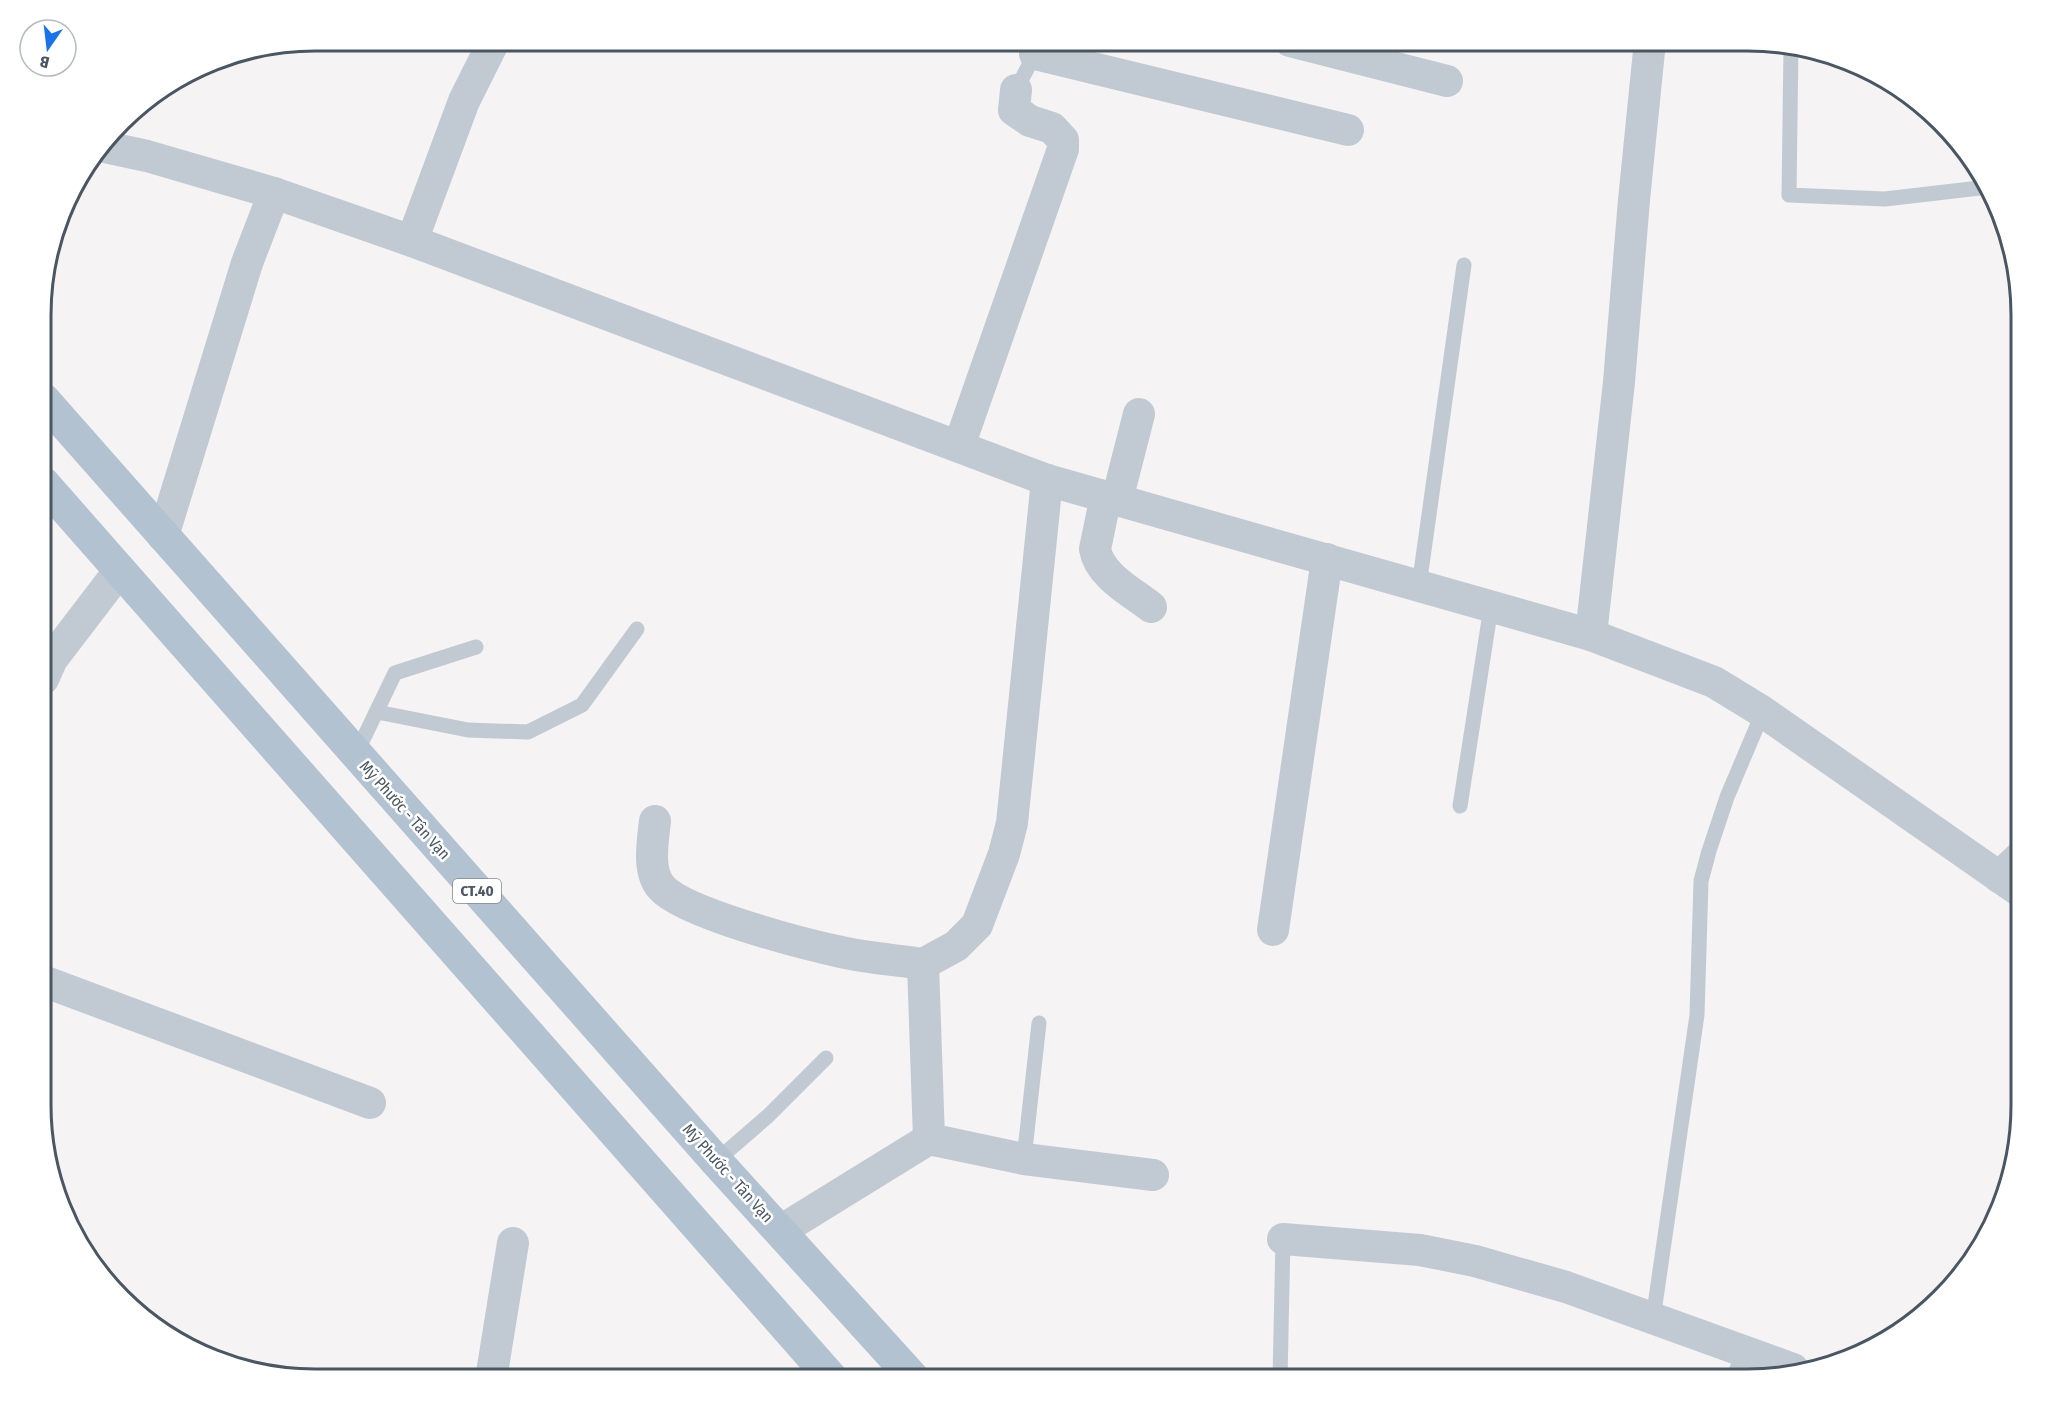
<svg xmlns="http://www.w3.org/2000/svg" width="2062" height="1420" font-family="'Fira Sans Condensed',sans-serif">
<rect width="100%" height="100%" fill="#f5f3f3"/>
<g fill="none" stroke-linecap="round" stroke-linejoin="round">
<g stroke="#c1cad2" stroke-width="15">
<polyline points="1791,46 1789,195 1885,199 1988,187"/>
<polyline points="1016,90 1037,50"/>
<polyline points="1419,586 1464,265"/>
<polyline points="377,712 468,730 528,732 582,705 637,629"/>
<polyline points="356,754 395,673 476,647"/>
<polyline points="1460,806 1491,607"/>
<polyline points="1024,1159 1039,1023"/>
<polyline points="716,1161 768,1116 826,1058"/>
<polyline points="1653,1319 1697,1015 1701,881 1709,851 1727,797 1763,712"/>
<polyline points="1280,1379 1283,1239"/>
<polyline points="1733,1379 1744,1351"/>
</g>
<g stroke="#c1cad2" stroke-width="32">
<polyline points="1290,41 1447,81"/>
<polyline points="1035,54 1348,130"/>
<polyline points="105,147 147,156 274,193 412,241 1047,480 1591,635 1714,682 1763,712 2021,892"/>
<polyline points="412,241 464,101 494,41"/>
<polyline points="959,446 1063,149 1063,140 1052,128 1030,121 1014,110 1016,90"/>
<polyline points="1047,480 1012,823 1004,854 977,925 956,946 923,964 929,1139 1024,1159 1153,1175"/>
<path d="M1106 496 1095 549C1099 575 1132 592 1151 607"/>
<polyline points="1117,500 1139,414"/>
<polyline points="163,536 247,263 274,193"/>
<polyline points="1591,635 1619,382 1634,200 1650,41"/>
<polyline points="43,679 52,659 120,570"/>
<path d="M655 821C653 840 647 871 661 887 683 913 804 944 841 952 868 958 896 960 923 964"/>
<polyline points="1999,877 2021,856"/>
<polyline points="1273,930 1327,559"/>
<polyline points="43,981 370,1103"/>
<polyline points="780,1231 929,1139"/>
<polyline points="1283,1239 1420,1250 1475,1261 1566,1287 1793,1369"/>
<polyline points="491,1379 513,1243"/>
</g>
<g stroke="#b3c2d1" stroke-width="33">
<polyline points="43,399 716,1161 914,1379"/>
<polyline points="43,483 832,1379"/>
</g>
</g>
<g text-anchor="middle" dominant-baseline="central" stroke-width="5" stroke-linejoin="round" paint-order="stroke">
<rect fill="#fff" stroke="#808990" stroke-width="1.5" x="453" y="879" width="48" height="24" rx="4.5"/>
<g font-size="15" font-weight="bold" fill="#4a5661">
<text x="477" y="891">CT.40</text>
</g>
<g font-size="16" fill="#4a5661" stroke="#fff">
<text transform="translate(405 810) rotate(48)">Mỹ Phước - Tân Vạn</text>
<text transform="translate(728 1173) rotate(48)">Mỹ Phước - Tân Vạn</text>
</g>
</g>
<path d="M0 0H2062V1420H0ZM315 51H1747A264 264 0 0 1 2011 315V1105A264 264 0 0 1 1747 1369H315A264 264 0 0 1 51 1105V315A264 264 0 0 1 315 51Z" fill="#fff" fill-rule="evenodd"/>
<path fill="none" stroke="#4a5661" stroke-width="3" d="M315 51H1747A264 264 0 0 1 2011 315V1105A264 264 0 0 1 1747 1369H315A264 264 0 0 1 51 1105V315A264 264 0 0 1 315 51Z"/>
<g transform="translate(48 48) rotate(194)"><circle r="28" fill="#ffffff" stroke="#b7bbc0" stroke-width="1.5"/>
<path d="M0-4.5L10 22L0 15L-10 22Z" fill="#1a73e8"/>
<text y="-9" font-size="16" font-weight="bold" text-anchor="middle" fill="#4a5661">B</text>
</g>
</svg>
